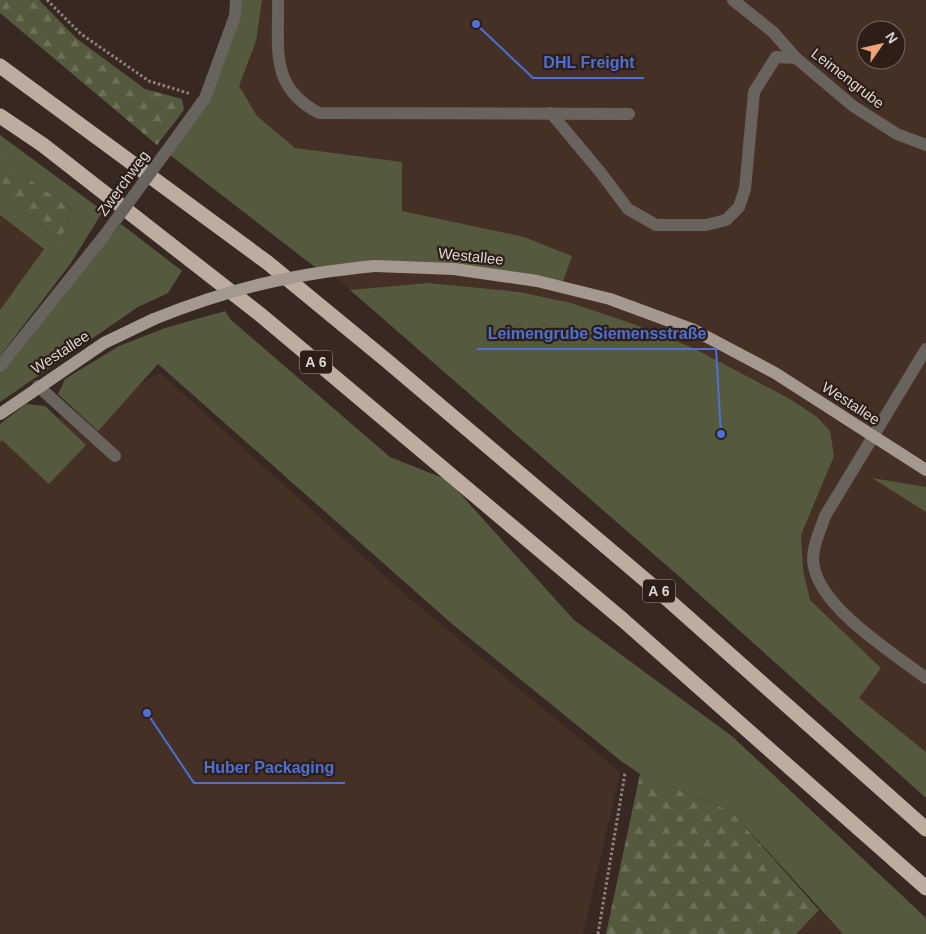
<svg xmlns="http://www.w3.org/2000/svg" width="926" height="934" font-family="Helvetica,sans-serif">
<defs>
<pattern id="forest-firs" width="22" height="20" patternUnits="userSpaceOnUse" patternTransform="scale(1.25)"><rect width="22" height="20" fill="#555a3f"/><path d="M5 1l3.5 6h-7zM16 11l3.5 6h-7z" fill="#6d715a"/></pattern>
</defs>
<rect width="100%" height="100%" fill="#372922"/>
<g fill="#453026" fill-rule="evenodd">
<path d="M250 0H926V798L681 578 293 240 218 104ZM866 30H896V60H866Z"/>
<polygon points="0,215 44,249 0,310"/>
<polygon points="160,373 410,599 620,772 583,934 0,934 0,436 106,403"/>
<polygon points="819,910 843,934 796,934"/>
</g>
<g fill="#555a3f">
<polygon points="236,0 262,0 256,41 239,86 257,116 295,148 402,162 402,211 524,237 572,256 561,287 454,269 320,271 166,152 205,98"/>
<polygon points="0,135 103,211 71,263 0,356 0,310 44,249 0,215 0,193 61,241 71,208 0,159"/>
<polygon points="121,224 182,271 168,293 138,307 0,402 0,373"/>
<polygon points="428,283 519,292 571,303 636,325 693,348 790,399 817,417 830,431 834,456 801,535 803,570 810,600 881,668 859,698 926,752 926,798 681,578 350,290"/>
<polygon points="225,311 231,320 390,457 448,480 574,620 733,737 926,918 926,934 843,934 731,811 640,774 621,761 451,623 158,364 98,431 58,394 65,379 119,346 165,328"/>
<polygon points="26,404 45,406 86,445 49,484 2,440 0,442 0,424"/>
<polygon points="872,478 926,487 926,512"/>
</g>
<g fill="url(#forest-firs)">
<polygon points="0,0 39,0 76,38 145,89 182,99 184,110 157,145 0,13"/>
<polygon points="0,159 71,208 61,241 0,193"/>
<polygon points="640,774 731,811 819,910 796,934 606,934"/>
</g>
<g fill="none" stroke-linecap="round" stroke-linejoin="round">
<g stroke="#8f837d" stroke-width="3" stroke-dasharray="2.5 2.5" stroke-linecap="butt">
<polyline points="47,0 81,34 149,81 191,94"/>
<polyline points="598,934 625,773"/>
</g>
<g stroke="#69635e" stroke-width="12">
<path d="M278 0C279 49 269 87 319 113L629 114"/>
<polyline points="733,0 773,32 796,58"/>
<polyline points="551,113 601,173 628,209 656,225 706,225 726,220 739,207 745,189 754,92 776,57 796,58 853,106 897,134 926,145"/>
<polyline points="179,134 205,98 235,16 236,0"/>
<path d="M926 349 825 516C820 531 810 551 814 567 822 609 893 653 926 678"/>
<polyline points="0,366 104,236"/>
<polyline points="38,386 115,456"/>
</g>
<g stroke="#a5988e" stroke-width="12">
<polyline points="375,266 454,269 537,281 610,299 694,330 775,373 926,470"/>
<polyline points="0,414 104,343 154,319"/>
</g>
<g stroke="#bcada0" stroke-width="15">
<polyline points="0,66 268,263 386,360 656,589 926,829"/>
<polyline points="0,116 43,145 262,316 623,620 926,888"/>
</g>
<polyline stroke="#69635e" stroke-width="12" points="104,236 179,134"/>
<path stroke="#a5988e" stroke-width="12" d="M154 319C231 288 292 274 375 266"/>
</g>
<g text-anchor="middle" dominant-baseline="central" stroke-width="4.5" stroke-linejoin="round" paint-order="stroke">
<g fill="#2d1f18" stroke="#aa9e99" stroke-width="1">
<rect x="300" y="350.5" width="32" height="23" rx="4"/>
<rect x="643" y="579.5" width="32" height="23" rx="4"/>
</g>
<g font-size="14" font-weight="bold" fill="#dfd5d0">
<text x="316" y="362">A 6</text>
<text x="659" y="591">A 6</text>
</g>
<g font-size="15" fill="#dfd5d0" stroke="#2d1f18">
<text transform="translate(848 78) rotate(38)">Leimengrube</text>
<text transform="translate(123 183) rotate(-54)">Zwerchweg</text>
<text transform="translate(471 256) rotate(6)">Westallee</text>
<text transform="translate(60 352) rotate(-33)">Westallee</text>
<text transform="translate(851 403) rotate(33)">Westallee</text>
</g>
</g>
<path fill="none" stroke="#4e70d6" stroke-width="2" d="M476 24L533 78H644M721 434L716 349H477M147 713L194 783H345"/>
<g fill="#4e70d6" stroke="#2d1f18" stroke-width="2">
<circle cx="476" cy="24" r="5"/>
<circle cx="721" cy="434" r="5"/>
<circle cx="147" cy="713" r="5"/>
</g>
<g font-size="16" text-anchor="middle" font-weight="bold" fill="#4e70d6" stroke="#2d1f18" stroke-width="4.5" stroke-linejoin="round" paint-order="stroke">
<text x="589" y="68">DHL Freight</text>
<text x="597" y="339">Leimengrube Siemensstraße</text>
<text x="269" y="773">Huber Packaging</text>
</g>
<g transform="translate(881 45) rotate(56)"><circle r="24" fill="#2d1f18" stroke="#746862"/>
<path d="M0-4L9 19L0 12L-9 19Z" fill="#f0a278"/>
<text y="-8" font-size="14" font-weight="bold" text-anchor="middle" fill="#dfd5d0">N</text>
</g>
</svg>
